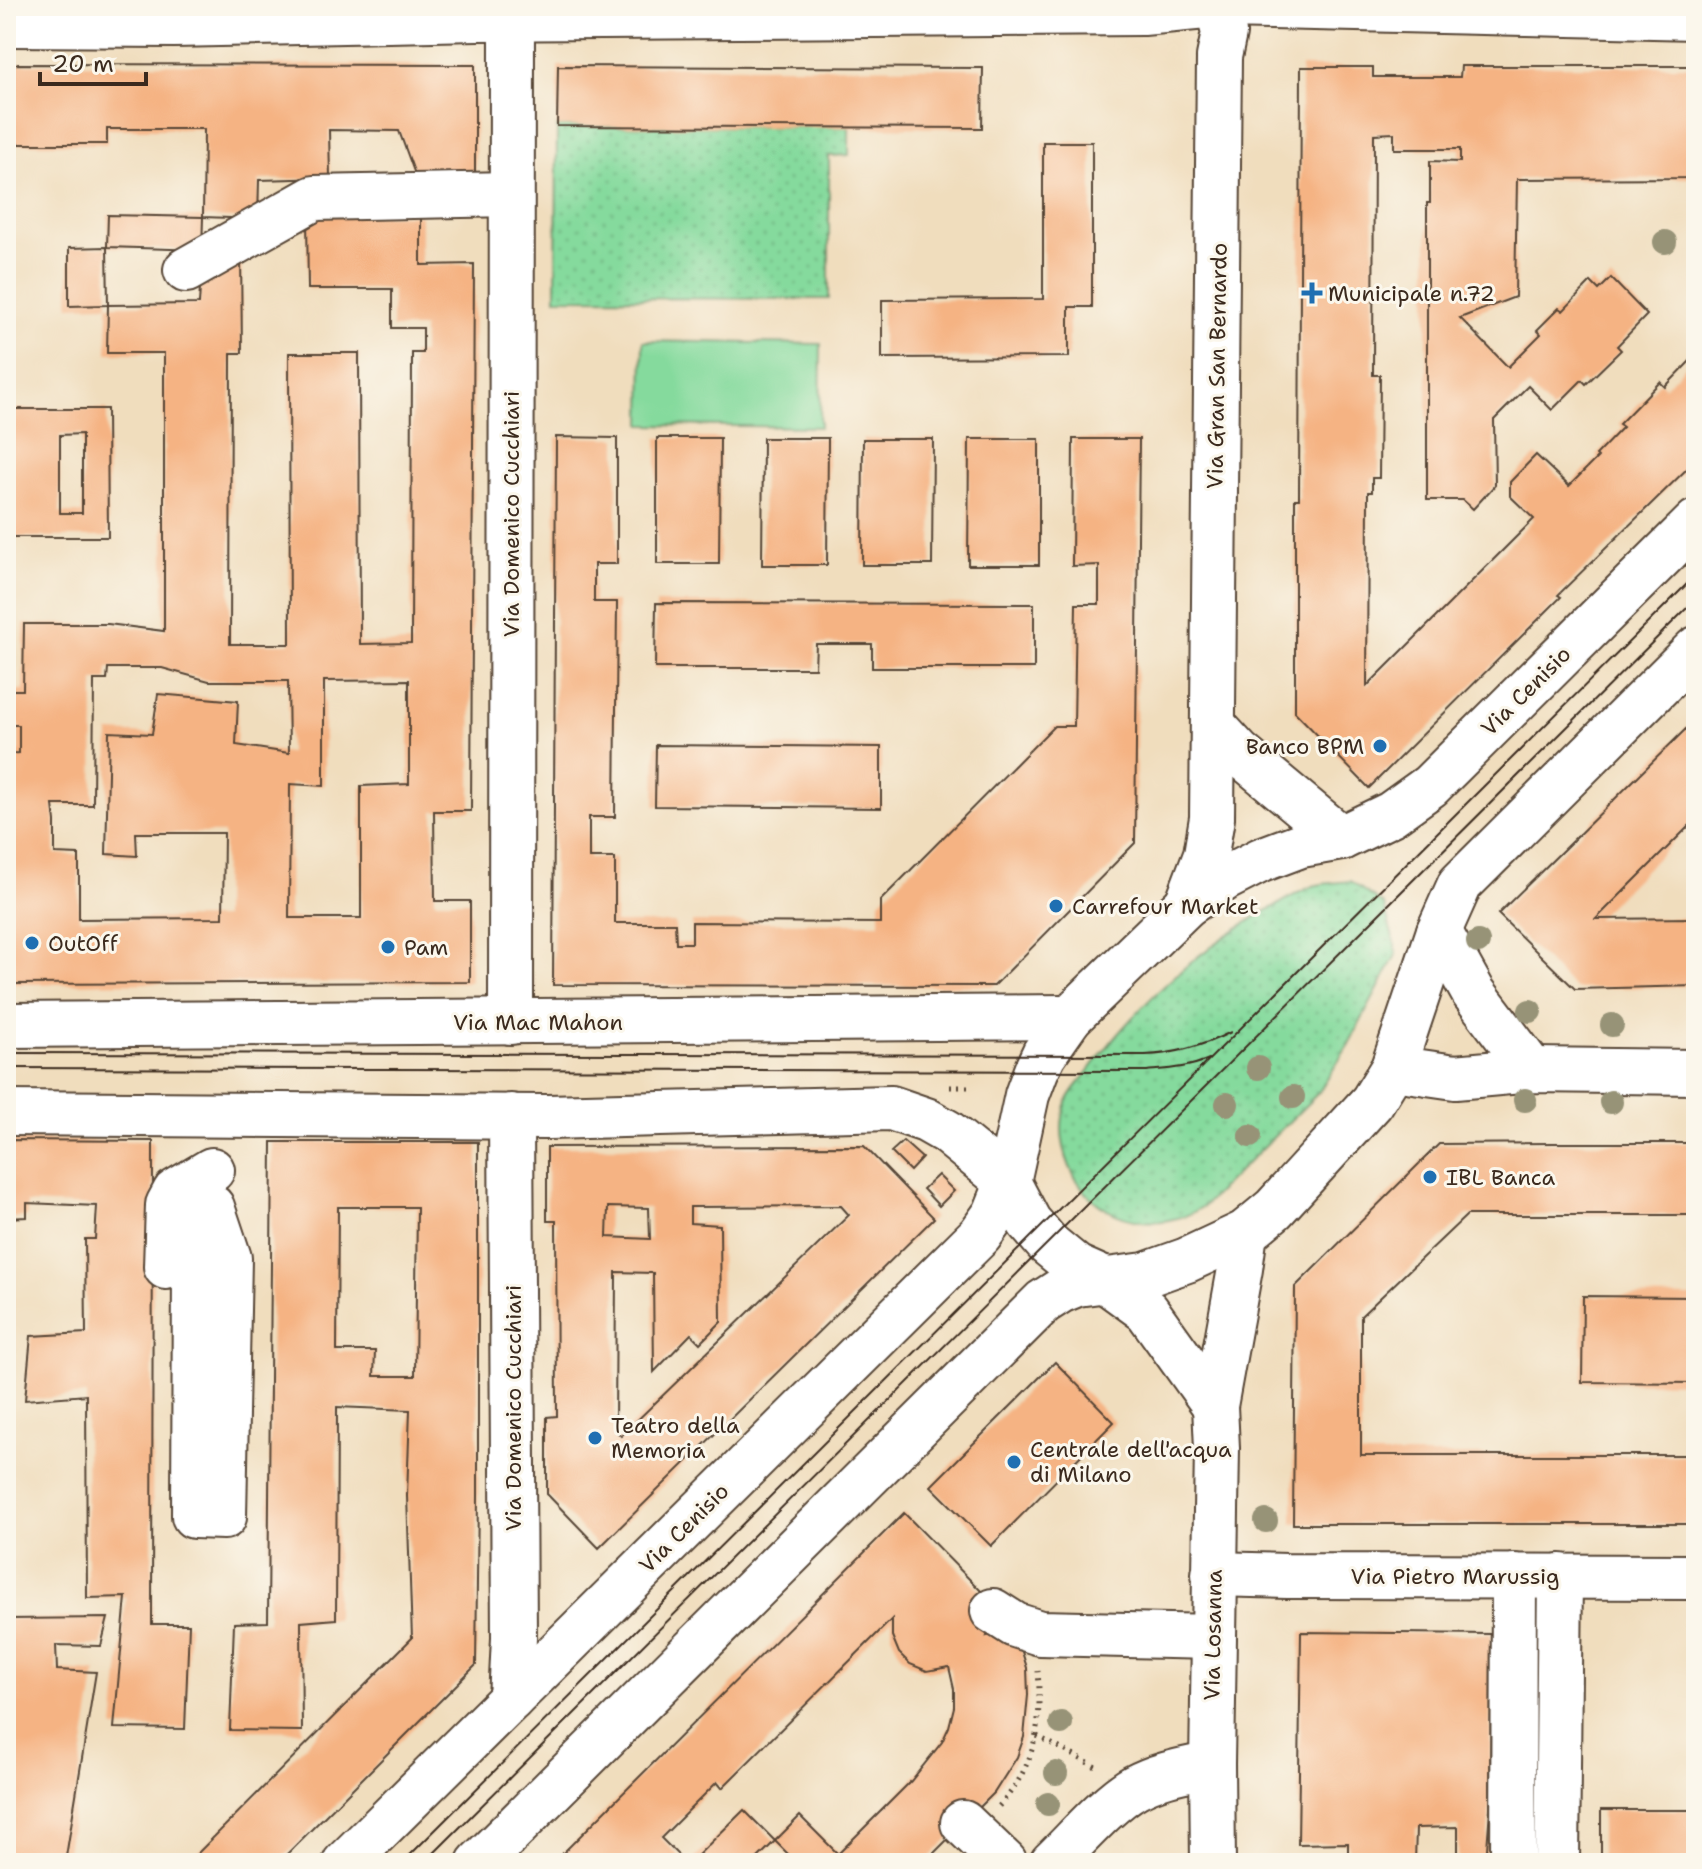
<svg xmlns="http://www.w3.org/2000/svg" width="1702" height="1869" font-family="'Shantell Sans',sans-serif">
<defs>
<pattern id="grass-dots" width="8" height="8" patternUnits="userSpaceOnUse" patternTransform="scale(2)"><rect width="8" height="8" fill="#85da9d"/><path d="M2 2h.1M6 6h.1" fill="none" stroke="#74bb87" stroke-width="1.8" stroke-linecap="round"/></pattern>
</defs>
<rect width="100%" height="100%" fill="#fbf7ec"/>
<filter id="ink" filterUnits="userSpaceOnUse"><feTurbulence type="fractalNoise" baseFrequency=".0125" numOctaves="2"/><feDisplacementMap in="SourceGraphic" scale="16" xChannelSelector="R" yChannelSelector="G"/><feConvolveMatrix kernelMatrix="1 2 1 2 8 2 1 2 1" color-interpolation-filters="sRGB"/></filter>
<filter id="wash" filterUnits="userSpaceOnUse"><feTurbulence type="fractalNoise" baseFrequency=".006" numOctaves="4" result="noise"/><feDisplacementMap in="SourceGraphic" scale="32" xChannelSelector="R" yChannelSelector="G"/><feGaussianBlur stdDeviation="1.8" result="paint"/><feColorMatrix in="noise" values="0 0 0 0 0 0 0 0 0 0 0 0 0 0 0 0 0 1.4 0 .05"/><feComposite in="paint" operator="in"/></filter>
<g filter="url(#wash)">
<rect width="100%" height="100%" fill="#f0ddbd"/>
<g fill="url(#grass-dots)" stroke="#60825e" stroke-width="2">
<polygon points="557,126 849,127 849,155 829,156 829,299 556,298"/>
<path d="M1350 881 1384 905 1397 953 1349 1044 1319 1092 1205 1205C1199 1209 1192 1214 1184 1216 1129 1235 1075 1204 1064 1147 1061 1133 1061 1119 1066 1105 1069 1094 1079 1084 1086 1075 1135 1005 1205 942 1281 903 1291 897 1302 890 1313 886 1324 882 1338 883 1350 881Z"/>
</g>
<polygon fill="#85da9d" stroke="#60825e" stroke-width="2" points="643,341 821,344 820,427 642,425"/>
<g id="blocks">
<g fill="#f5b383" fill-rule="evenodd">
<polygon points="6,64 475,65 475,173 416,177 399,131 329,130 330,178 259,180 258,219 203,217 204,129 107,129 107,144 6,144"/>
<polygon points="558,66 983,68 982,128 557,126"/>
<polygon points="1461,66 1696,66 1696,178 1517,179 1515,297 1460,318 1508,367 1541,334 1537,330 1559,308 1563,311 1591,282 1599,290 1611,278 1647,315 1617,346 1621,350 1586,384 1582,380 1552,410 1528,386 1494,420 1495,485 1473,509 1463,500 1427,500 1427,203 1430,203 1430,161 1460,162 1460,149 1394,149 1394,133 1374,134 1373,375 1380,375 1379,478 1372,478 1372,492 1368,492 1367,686 1534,519 1510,496 1510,482 1536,455 1569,486 1598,457 1596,455 1623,427 1619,424 1660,382 1665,387 1691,360 1696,365 1696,460 1558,595 1561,597 1369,788 1295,712 1295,499 1299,499 1301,67 1373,67 1373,77 1460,77"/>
<polygon points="1043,142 1092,142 1092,307 1069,307 1069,357 882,358 882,300 1043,299"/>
<polygon points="108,215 203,217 202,250 107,247"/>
<path d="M421 215V265L474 264 471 811H434L435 901H470V982L6 984V754L19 753V725H6V690H23L24 624H108L164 631V353H107L108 305 199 304 201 272 241 251 242 353H231L230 644H290L289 353H359L360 644 411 643 412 353H423V328H392V289H308L307 216ZM108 668H162L209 681H288L289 753 236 745 238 701 158 694 152 734 109 732 106 854 137 856 136 833H224L223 918 79 919V855L55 854V822L53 805H93L94 680H107ZM409 680V784L361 786V918H289L290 784 324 786V681Z"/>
<polygon points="107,247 108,305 69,306 69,248"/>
<path d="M6 409H107L108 537H6ZM82 434V513H60V435Z"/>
<polygon points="556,437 617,438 617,564 594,564 594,602 617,602 615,817 589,817 589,858 615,858 615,923 675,923 676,943 692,943 692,922 880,923 880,901 1054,726 1074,726 1076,604 1099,604 1099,565 1072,566 1073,439 1139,439 1135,843 994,986 553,985"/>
<polygon points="657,438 720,438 719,564 657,564"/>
<polygon points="763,438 828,438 827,565 762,565"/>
<polygon points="863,439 933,439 932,565 862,565"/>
<polygon points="969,439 1039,439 1039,565 968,565"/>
<polygon points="656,603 1034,604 1034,668 872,668 872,644 816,644 815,668 655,668"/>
<polygon points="1696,719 1696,819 1596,919 1696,918 1696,986 1575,989 1498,914"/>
<polygon points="656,745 881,747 881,808 655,806"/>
<polygon points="6,1140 153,1141 152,1624 189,1624 185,1729 114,1728 126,1597 87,1598 86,1395 25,1400 31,1336 86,1333 85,1239 95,1239 97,1206 27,1203 27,1217 6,1218"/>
<polygon points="903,1141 922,1158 910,1171 891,1152"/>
<path d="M272 1142H478V1496L476 1665 278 1863H188L412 1638 407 1496 410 1410 337 1407 336 1619 301 1622 302 1731 230 1730 234 1623 268 1622ZM338 1207H417L415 1376H374L375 1351H337Z"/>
<polygon points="1556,1143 1696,1143 1696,1215 1467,1215 1361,1316 1361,1455 1696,1455 1696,1524 1293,1524 1295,1287 1439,1144"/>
<path d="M864 1146 934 1218 599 1548 547 1494V1417L557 1416 556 1221H547V1147ZM841 1206 849 1215 621 1436 615 1429 616 1272 653 1273 654 1372 691 1334 700 1343 721 1322 720 1225 690 1223V1207ZM608 1207 649 1208 650 1239 607 1237Z"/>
<polygon points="938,1175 954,1191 939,1206 923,1189"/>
<polygon points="6,1265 13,1265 12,1368 6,1368"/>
<polygon points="1583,1296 1696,1297 1696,1383 1582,1382"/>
<polygon points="1055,1362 1114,1422 991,1546 931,1486"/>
<polygon points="904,1513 988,1598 992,1624 987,1636 1015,1629 1027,1668 1028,1695 1024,1737 1017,1757 994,1793 924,1863 797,1863 775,1841 753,1863 690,1863 744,1810 775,1841 800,1816 838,1854 911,1781 942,1742 949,1727 954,1707 954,1689 949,1667 927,1671 910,1664 899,1653 892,1636 892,1619 722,1788 717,1782 661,1838 686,1863 553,1863"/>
<polygon points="108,1618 101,1646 56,1645 57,1670 96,1672 65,1863 6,1863 6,1751 9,1731 6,1731 6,1619"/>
<polygon points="1301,1632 1491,1634 1490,1808 1486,1863 1458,1863 1458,1827 1416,1828 1415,1863 1348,1863 1348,1843 1298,1844"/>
<rect x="1601" y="1810" width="95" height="53"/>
</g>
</g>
</g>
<g filter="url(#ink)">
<use href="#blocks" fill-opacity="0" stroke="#564536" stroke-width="2"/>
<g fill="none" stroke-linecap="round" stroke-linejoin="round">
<defs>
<g id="minor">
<polyline points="1224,6 1696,17"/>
<polyline points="6,24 174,25 477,18 1143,13 1216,6"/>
<polyline points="186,270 314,198 511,194"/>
<polyline points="1214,726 1239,753 1341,838"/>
<polyline points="1187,904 1206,854 1212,818 1219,57 1224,33 1217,6"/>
<polyline points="1439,931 1473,992 1532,1070"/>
<polyline points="511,1022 512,6"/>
<polyline points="1393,1068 1455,1077 1532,1070 1696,1072"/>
<polyline points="511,1116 514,1638 511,1699"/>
<polygon points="212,1207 229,1258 224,1517 194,1516 195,1256"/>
<polyline points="166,1267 168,1205 175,1192 212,1170"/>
<polyline points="1103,1279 1147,1311 1215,1406"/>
<polyline points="1214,1574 1287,1576 1696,1577"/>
<polyline points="993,1611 1015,1625 1040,1633 1213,1637"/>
<polyline points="963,1823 1005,1863"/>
<path d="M1052 1863C1075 1841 1108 1802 1135 1787 1159 1774 1185 1770 1212 1764"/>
<polyline points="1213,1863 1212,1764 1217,1448 1215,1406 1240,1269 1245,1233"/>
<polyline points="1513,1863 1514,1576"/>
<polyline points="1557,1863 1560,1576"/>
</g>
<g id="major">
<polyline points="6,1025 1070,1017"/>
<polyline points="6,1113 548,1117 891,1108 926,1120 947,1132 1008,1182 1029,1222 1048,1244 1076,1267 1103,1279"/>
<polyline points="345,1863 980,1235 995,1214 1008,1182 1027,1095 1036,1071 1044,1054 1070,1017 1187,904 1224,879 1261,860 1301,845 1341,838 1391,814 1430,786 1696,522"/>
<polyline points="479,1863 1043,1302 1060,1291 1077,1284 1145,1275 1187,1260 1245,1233 1274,1209 1372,1102 1393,1068 1439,931 1460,884 1696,649"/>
</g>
</defs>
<use href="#minor" stroke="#564536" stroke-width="48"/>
<use href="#major" stroke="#564536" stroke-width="48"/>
<g stroke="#564536" stroke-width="5" stroke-dasharray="2 6" stroke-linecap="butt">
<polyline points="950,1087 969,1087"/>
<polyline points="1037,1736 1096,1767"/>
<path d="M999 1806C1036 1766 1042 1723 1038 1671"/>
</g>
<use href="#minor" stroke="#fff" stroke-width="44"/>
<use href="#major" stroke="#fff" stroke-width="44"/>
<g stroke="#3b2a1e" stroke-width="2">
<path d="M6 1053 1145 1055C1177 1054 1203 1046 1231 1032"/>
<path d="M6 1068 1147 1071C1168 1069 1189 1068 1209 1059"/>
<polyline points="402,1863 1696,575"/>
<polyline points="424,1863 1696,599"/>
</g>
</g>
<g fill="#979377">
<circle cx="1665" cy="242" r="12"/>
<circle cx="1478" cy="942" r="12"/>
<circle cx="1530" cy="1011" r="12"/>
<circle cx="1612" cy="1025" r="12"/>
<circle cx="1258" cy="1068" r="12"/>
<circle cx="1293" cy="1097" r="12"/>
<circle cx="1525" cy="1100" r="12"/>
<circle cx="1611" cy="1102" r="12"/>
<circle cx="1227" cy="1104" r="12"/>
<circle cx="1250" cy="1136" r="12"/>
<circle cx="1266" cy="1521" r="12"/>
<circle cx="1061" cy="1723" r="12"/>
<circle cx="1056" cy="1773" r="12"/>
<circle cx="1048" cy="1804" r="12"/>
</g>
</g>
<g fill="#1f6fb2" stroke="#fbf7ec" stroke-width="3">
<path d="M1308 281h8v8h8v8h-8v8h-8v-8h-8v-8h8z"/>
<circle cx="1380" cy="746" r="8"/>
<circle cx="1056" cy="906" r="8"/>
<circle cx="32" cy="943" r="8"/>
<circle cx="388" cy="947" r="8"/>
<circle cx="1430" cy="1177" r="8"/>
<circle cx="595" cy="1438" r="8"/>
<circle cx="1014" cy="1462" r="8"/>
</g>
<g text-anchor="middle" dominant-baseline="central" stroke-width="6" stroke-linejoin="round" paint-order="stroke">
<g font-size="22" fill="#3b2a1e" stroke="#fbf7ec" text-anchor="start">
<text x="1328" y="293">Municipale n.72</text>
<text x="1364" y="746" text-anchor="end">Banco BPM</text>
<text x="1072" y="906">Carrefour Market</text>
<text x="48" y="943">OutOff</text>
<text x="404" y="947">Pam</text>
<text x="1446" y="1177">IBL Banca</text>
<text x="611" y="1425">Teatro della<tspan x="611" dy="25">Memoria</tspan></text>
<text x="1030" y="1449">Centrale dell'acqua<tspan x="1030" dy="25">di Milano</tspan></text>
</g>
<g font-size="22" fill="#3b2a1e" stroke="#fbf7ec">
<text transform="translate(1217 366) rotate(-89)">Via Gran San Bernardo</text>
<text transform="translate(511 514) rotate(-90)">Via Domenico Cucchiari</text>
<text transform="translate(1526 691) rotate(-45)">Via Cenisio</text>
<text x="538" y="1022">Via Mac Mahon</text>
<text transform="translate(513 1408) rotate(-90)">Via Domenico Cucchiari</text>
<text transform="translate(684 1528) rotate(-45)">Via Cenisio</text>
<text x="1455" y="1576">Via Pietro Marussig</text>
<text transform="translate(1213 1635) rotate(-89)">Via Losanna</text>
</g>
</g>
<rect width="1702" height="1869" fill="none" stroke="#fbf7ec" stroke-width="32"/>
<path d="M40 72v12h106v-12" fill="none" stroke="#3b2a1e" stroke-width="4"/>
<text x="52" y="72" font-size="24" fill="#3b2a1e" stroke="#fbf7ec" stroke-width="6" paint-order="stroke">20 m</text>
</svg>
